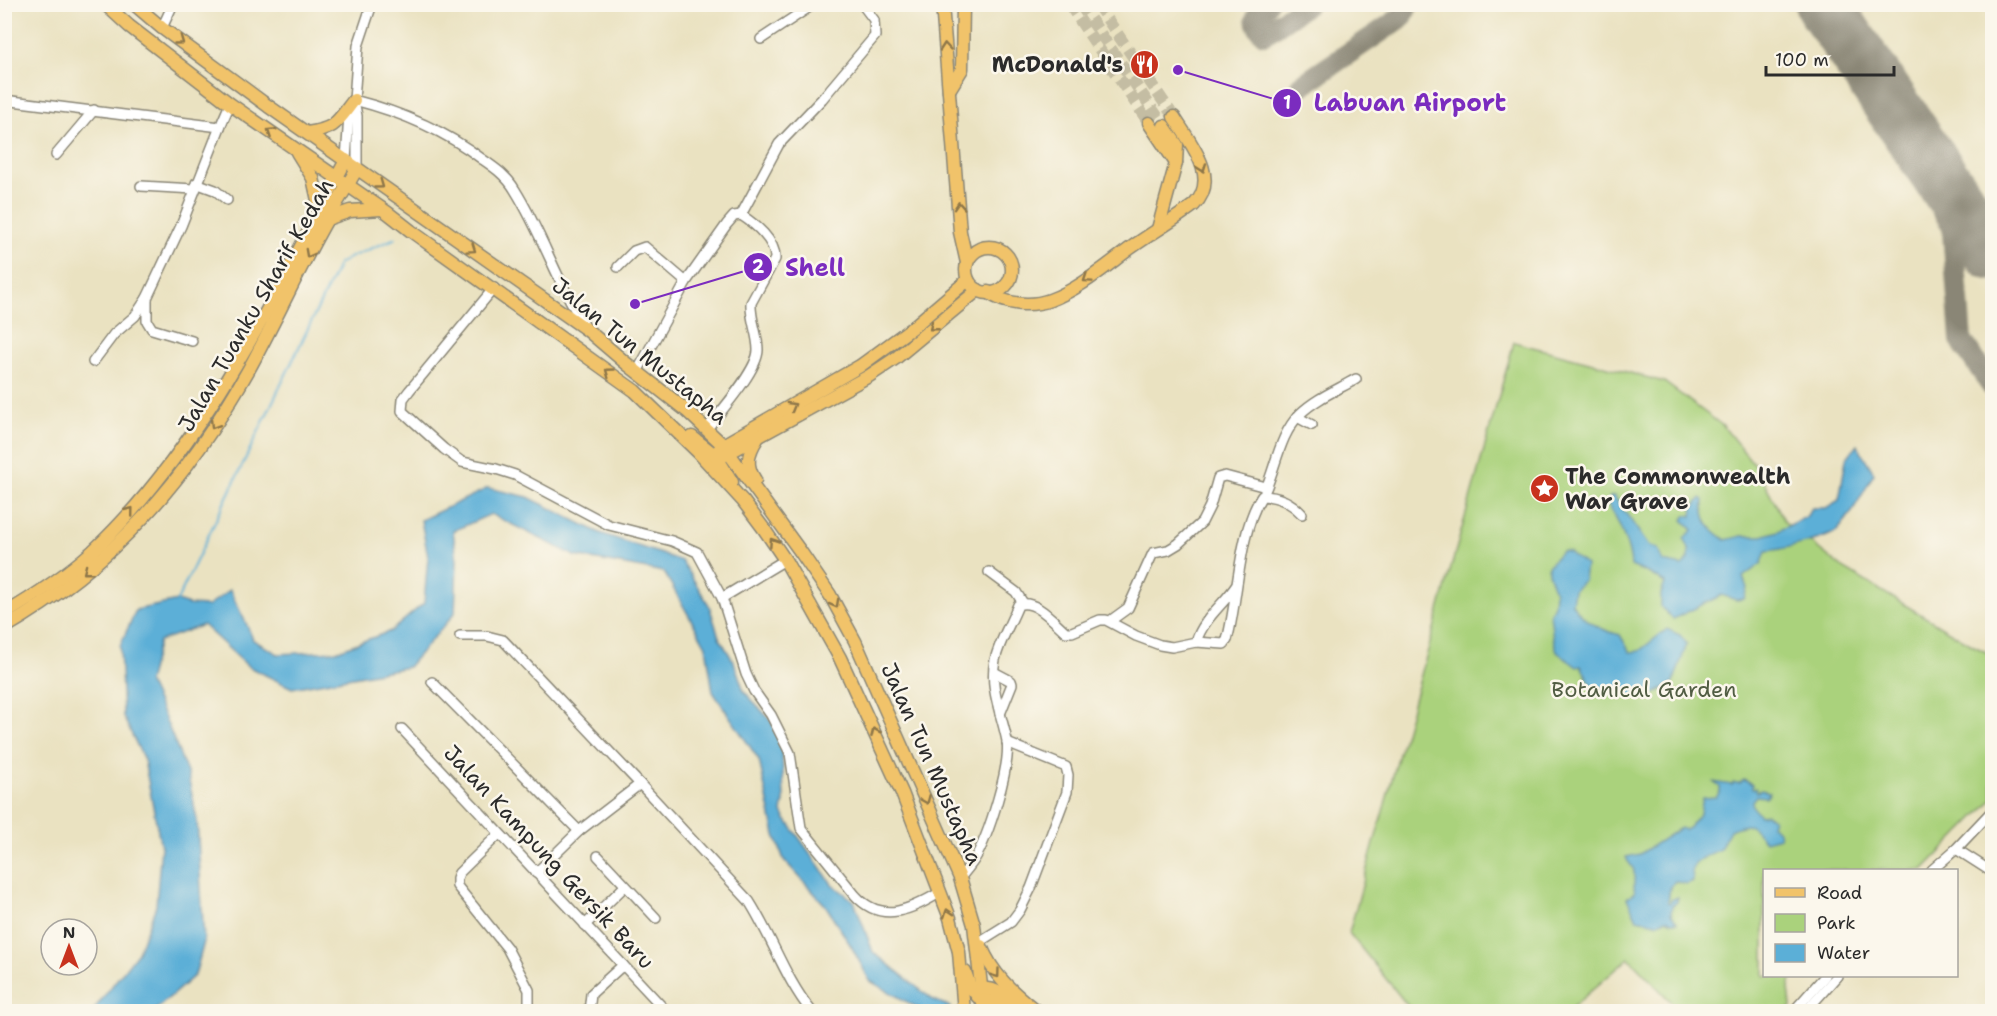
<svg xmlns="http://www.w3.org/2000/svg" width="1997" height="1016" font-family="'Shantell Sans',sans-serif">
<rect width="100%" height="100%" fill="#fbf7ec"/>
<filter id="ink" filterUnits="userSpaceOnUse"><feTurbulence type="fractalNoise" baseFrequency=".0167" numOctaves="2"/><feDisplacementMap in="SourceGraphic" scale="12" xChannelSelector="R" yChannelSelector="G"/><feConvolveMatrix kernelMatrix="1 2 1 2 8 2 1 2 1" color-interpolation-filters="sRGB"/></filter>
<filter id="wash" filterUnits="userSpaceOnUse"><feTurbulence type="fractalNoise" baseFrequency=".008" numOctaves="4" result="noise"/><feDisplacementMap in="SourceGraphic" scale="24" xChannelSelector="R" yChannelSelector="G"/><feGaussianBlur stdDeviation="1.35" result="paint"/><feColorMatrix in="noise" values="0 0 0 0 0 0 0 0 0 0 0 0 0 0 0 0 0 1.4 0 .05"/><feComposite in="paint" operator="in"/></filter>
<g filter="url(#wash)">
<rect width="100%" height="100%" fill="#eae2c1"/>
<polygon fill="#aad27c" stroke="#6a7e54" stroke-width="1.5" points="1514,342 1664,382 1723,426 1757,468 1785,522 1843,568 1972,645 1992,655 1992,800 1923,870 1764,870 1764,976 1792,976 1789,988 1791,1007 1786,1011 1680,1011 1629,958 1568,1011 1412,1011 1349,933"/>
<g fill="#5bafd7" stroke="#436d81" stroke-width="1.5">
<path d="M1857 445 1874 473C1868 485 1845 526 1835 532 1822 540 1781 550 1766 551L1762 563 1743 577 1747 588 1744 599 1736 600 1722 595 1673 619 1661 607V594L1665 583 1650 574 1631 566C1630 545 1618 521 1607 502L1610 497 1614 496 1648 545 1658 549 1663 562 1682 566 1689 559V549L1684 538 1693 530 1683 520 1686 515 1692 516 1693 508 1701 498 1704 500C1702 520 1709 529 1726 540L1742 536H1762L1778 531 1806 517 1812 508H1826L1839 500 1846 459Z"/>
<path d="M488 488 528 497 600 533 682 561 709 605 719 637 734 662 744 691 772 722 782 748 784 801 782 812 785 818 832 884 854 901 873 952 932 999 950 1007V1011H923L870 981 851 946 826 906 784 860 775 835 759 760 713 692 706 646 664 572 575 556 491 514 453 531 457 560 455 613 408 667 292 688 249 667 203 625 159 641 148 682 165 718 188 775 197 820 204 942 195 975 154 1011 92 1012 138 952 156 906 161 847 144 760 123 716 120 646 136 610 177 601 189 605 208 606 230 590C237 607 247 622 253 640L278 654 336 651 391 631 424 603 428 557 421 520Z"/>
<path d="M1561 551 1568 552 1586 565 1584 580 1574 590 1572 604C1583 621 1601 630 1620 635L1630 652 1639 651 1667 629 1680 635 1687 644 1673 683 1652 695 1614 697 1607 687 1598 688 1592 686 1581 666 1577 667 1557 652 1553 638 1550 613 1554 605 1555 593 1548 572V566Z"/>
<path d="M1744 780 1752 784V788H1756L1757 792 1761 790 1770 792 1766 797 1756 796 1752 801 1753 807 1760 815 1766 814 1773 818 1771 825 1779 832 1780 837 1765 841C1752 827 1753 820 1730 830L1720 849C1712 853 1693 861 1692 870 1692 874 1693 877 1693 881L1687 884 1675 881 1670 887 1668 902 1670 903 1671 900 1678 897 1677 902 1672 906 1671 914 1677 922H1672L1666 919 1656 923 1637 919 1627 898 1635 892C1633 885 1635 878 1634 871 1632 864 1628 864 1626 857L1640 854 1680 828 1685 830 1690 827 1691 824 1700 813 1703 798 1716 797 1720 792V787L1713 782 1732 785 1733 783H1740Z"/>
</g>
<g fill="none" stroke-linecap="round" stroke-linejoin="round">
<polyline stroke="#5bafd7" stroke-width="2" points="177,601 339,264 351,257 396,238"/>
<g stroke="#8a8676" stroke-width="22">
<path d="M1267 4C1256 16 1251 20 1264 34L1307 4"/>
<polyline points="1836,4 1837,17 1849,43"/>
<polyline points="1302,85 1402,17 1408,4"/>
<polyline points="1941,177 1950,196 1951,205 1961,340 1992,386"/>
</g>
<polyline stroke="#8a8676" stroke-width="57" points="1823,4 1992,252"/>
</g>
</g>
<g filter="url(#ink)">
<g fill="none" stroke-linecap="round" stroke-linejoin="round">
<g stroke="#c4bda3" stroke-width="12" stroke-dasharray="12 6" stroke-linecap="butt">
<polyline points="1069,4 1149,123"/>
<polyline points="1080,4 1164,126"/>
<polyline points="1097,4 1174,117"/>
</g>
<defs>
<g id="minor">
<polyline points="162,28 173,4"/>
<polyline points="761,39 814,4"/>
<polyline points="4,100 220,127 230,104"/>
<path d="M354 100C401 112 444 130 482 159 495 168 507 176 515 190 542 233 557 282 584 325"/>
<polyline points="56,155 94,110"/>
<polyline points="346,160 349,115 352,106"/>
<polyline points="357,168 357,116 354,100 358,46 372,4"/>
<polyline points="196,183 215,190 227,200"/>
<polyline points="141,186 194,189"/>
<polyline points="618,267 634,251 645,247 686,282"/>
<path d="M494 288 409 391 403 399 402 411 444 449 462 462 496 469 515 475 609 525 672 541 697 552 722 598 746 674 754 691 771 715 790 753 801 828 855 895C882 925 912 909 941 892"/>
<polyline points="147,298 147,321 152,329 192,341"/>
<polyline points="93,362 114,334 135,316 147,298 181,226 220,127"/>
<polyline points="637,372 686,282 727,224 734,216 741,215 779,144 822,99 875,36 874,20 862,4"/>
<polyline points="1297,417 1312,425"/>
<path d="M710 425C723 409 758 369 758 350 758 334 750 319 751 303L775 259C776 241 755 224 741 215"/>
<path d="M1265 491C1276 466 1280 434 1300 414 1315 399 1337 390 1356 379"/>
<polyline points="989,572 1016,592 1023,603"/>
<polyline points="722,598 785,560"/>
<polyline points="1110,621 1128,608 1153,553 1168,550 1178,544 1202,522 1210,506 1218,478 1225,476 1266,487"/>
<polyline points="460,636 487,636 503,640 640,784"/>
<path d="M1196 642C1203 619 1223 605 1236 586"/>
<polyline points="994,672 1011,681 1012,684 1000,714"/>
<polyline points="432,682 579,831"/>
<polyline points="402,729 667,1012"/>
<polyline points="499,834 459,873 457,878 457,886 507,948 529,990 529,1012"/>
<polyline points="1956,849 1992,872"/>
<polyline points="598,856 656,918"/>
<polyline points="1932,870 1956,849 1992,811"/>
<path d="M536 873 579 831 640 784 749 901C772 937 785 979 812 1012"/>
<path d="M960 878C965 872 970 866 974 860 988 838 1011 766 1007 741 1002 715 989 688 995 660 999 642 1011 623 1018 605 1035 598 1055 623 1066 632H1072L1100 620H1106L1136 636 1160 645 1172 647 1196 642 1224 644 1227 640 1229 632C1238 593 1240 528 1262 496 1278 496 1292 503 1302 514"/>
<polyline points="585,925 625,886"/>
<polyline points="979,942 1011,922 1020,910 1031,888 1067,792 1068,775 1066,767 1007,743"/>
<polyline points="589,1012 591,994 623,965"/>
<polyline points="1793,1012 1825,976"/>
<polyline points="1805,1012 1837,976"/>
</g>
<g id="major">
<polyline points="105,4 129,26 230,104 388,213 411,231 635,391 697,451 743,501 764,529 785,560 840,658 902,793 950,918 959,952 964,1012"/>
<polyline points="134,4 162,28 268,106 586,329 627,364 687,411 723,445 800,551 830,595 855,641 960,878 974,925 984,1012"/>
<polyline points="942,4 960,232 967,263"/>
<polyline points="949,90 962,69 963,4"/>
<polyline points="1149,123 1176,163 1158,229"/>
<polyline points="1164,126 1177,145 1176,163"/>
<path d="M307 133C336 129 337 122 354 100"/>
<polyline points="297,152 313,178 320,209"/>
<polyline points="327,219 350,211 382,209"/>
<circle cx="989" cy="270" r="23"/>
<path d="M988 292C1005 305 1031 307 1050 300 1080 289 1107 265 1132 247 1152 233 1174 220 1194 205 1221 178 1190 143 1174 117"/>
<polyline points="692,437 716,456 732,482"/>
<polyline points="718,451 723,445 860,366 912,328 968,280"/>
<polyline points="716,456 723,456 869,376 896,358 978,290"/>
<path d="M755 480C745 465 748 453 757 439"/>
<path d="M4 614C35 596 66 575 93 551 204 447 276 293 346 160"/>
<path d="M4 628C114 565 188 478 249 369 276 320 299 268 327 219 337 202 348 186 357 168"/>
<path d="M981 946C993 975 1011 991 1035 1010"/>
<polyline points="965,972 970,986 978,997 1021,1012"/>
<polyline points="981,988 993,990 1017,1000"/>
</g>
</defs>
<use href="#minor" stroke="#8a8676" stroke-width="12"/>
<use href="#major" stroke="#8a8676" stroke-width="15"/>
<use href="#minor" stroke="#fff" stroke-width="9"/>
<use href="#major" stroke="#f1c36a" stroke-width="12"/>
</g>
<defs><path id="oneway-chevron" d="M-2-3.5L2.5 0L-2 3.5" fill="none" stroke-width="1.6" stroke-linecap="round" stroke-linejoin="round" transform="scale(1.5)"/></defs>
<g stroke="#8e774a">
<use href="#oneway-chevron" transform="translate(180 41) rotate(36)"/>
<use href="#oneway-chevron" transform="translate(945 47) rotate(-95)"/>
<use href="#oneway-chevron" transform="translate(271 132) rotate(-147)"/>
<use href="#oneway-chevron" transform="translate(1202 168) rotate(70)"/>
<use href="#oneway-chevron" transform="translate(380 185) rotate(36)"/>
<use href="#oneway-chevron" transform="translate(959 206) rotate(-94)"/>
<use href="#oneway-chevron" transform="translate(472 249) rotate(35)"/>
<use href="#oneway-chevron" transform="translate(309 254) rotate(118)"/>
<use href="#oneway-chevron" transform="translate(1087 279) rotate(146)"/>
<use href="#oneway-chevron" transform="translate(933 327) rotate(141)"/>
<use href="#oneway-chevron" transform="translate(609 372) rotate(-144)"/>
<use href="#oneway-chevron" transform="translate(792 406) rotate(-30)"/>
<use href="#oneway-chevron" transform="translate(214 425) rotate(122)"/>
<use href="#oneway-chevron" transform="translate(130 511) rotate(-51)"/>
<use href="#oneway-chevron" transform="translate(773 542) rotate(-124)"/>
<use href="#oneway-chevron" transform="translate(87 571) rotate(142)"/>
<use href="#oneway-chevron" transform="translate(835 604) rotate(61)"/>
<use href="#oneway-chevron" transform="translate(875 732) rotate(-114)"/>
<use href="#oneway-chevron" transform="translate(926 800) rotate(67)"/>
<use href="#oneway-chevron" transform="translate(948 913) rotate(-108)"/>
<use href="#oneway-chevron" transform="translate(996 974) rotate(54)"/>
</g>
</g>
<defs>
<symbol id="restaurant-disc" viewBox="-11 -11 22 22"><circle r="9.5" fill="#c8321e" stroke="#fbf7ec"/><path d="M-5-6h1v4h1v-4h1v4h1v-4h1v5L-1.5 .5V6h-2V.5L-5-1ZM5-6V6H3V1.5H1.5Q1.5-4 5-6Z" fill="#fff"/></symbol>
<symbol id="sight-disc" viewBox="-11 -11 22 22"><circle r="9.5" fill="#c8321e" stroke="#fbf7ec"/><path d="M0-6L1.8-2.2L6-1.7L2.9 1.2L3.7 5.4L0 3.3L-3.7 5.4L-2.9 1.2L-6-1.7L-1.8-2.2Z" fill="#fff"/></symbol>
</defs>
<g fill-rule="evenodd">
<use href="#restaurant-disc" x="1128" y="48" width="33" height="33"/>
<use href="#sight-disc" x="1528" y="472" width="33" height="33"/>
</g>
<g text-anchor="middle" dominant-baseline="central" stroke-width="5" stroke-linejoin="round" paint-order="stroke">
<g font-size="22" font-weight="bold" fill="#2b2b2b" stroke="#fbf7ec" text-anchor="end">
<text x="1123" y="64">McDonald's</text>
<text x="1565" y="476" text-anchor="start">The Commonwealth<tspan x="1565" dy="25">War Grave</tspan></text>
</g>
<g font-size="22" fill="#2b2b2b" stroke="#fbf7ec">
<text transform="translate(256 305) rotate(-60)">Jalan Tuanku Sharif Kedah</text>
<text transform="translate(640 351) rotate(39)">Jalan Tun Mustapha</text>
<text transform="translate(932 764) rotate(66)">Jalan Tun Mustapha</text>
<text transform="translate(549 857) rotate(47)">Jalan Kampung Gersik Baru</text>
</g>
<g font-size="22" fill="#515d43" stroke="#fbf7ec">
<text x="1644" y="689">Botanical Garden</text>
</g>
</g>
<path fill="none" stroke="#7b2cbf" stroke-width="2" d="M1178 70L1287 103M635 304L758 267"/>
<g fill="#7b2cbf" stroke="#fbf7ec" stroke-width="2">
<circle cx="1178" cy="70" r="6"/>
<circle cx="635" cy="304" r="6"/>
<circle cx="1287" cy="103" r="15"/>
<circle cx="758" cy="267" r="15"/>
</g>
<g font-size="18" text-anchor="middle" font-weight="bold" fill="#fff">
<text x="1287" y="109">1</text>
<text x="758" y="273">2</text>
</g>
<g font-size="24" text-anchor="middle" font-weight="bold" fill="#7b2cbf" stroke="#fbf7ec" stroke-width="5" stroke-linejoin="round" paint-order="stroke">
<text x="1410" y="111">Labuan Airport</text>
<text x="815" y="276">Shell</text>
</g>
<rect width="1997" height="1016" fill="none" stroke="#fbf7ec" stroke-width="24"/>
<rect x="1763" y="869" width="195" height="108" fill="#fbf7ec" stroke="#a8a59f" stroke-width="1.5"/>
<rect x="1775" y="888" width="30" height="9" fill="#f1c36a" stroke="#a8a59f" stroke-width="1.5"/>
<text x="1817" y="899" font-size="18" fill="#2b2b2b">Road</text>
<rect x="1775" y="914" width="30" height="18" fill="#aad27c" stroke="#a8a59f" stroke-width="1.5"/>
<text x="1817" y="929" font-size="18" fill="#2b2b2b">Park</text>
<rect x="1775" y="944" width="30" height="18" fill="#5bafd7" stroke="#a8a59f" stroke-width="1.5"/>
<text x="1817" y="959" font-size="18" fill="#2b2b2b">Water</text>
<g transform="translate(69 947)"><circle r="28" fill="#fbf7ec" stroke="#a8a59f" stroke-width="1.5"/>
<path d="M0-4.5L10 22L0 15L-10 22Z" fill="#c8321e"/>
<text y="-9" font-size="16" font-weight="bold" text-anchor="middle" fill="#2b2b2b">N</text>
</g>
<path d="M1766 66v9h128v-9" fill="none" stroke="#2b2b2b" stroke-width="3"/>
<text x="1775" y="66" font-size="18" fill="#2b2b2b" stroke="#fbf7ec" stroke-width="4.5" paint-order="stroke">100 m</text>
</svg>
